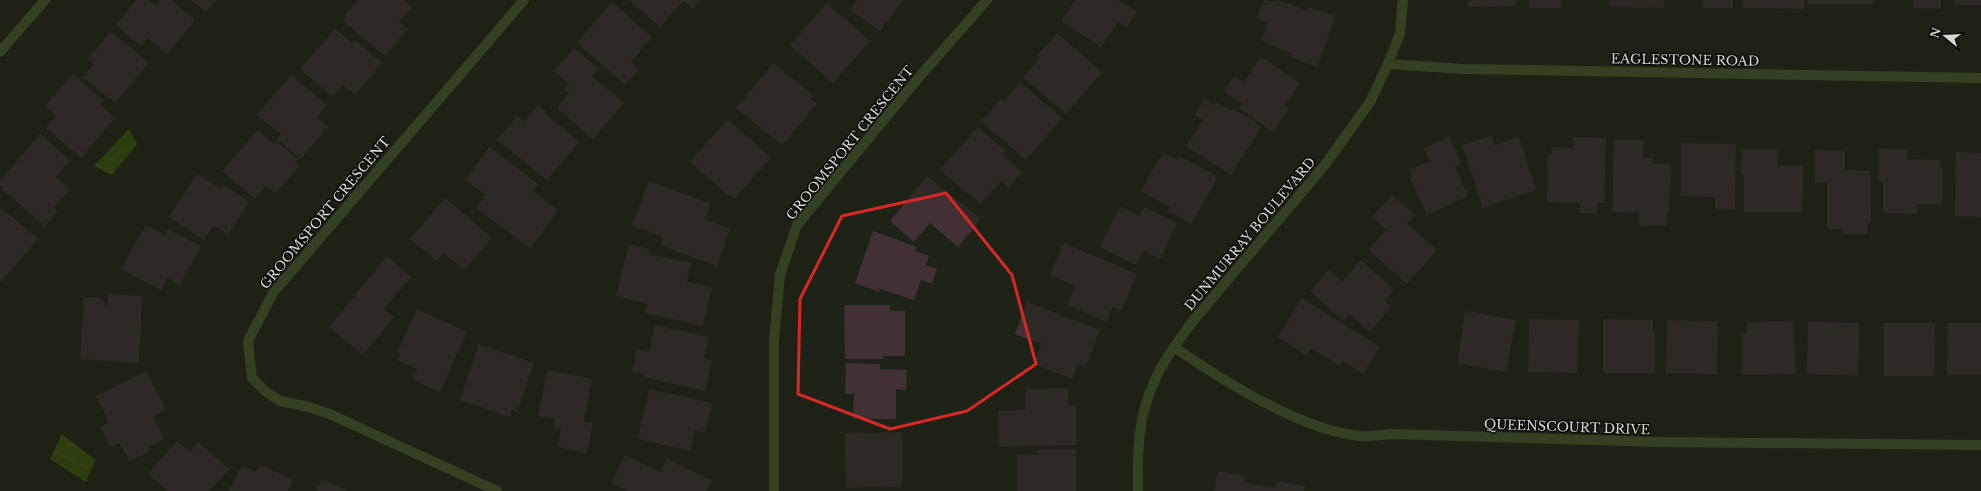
<svg xmlns="http://www.w3.org/2000/svg" width="1981" height="491" font-family="'Libre Baskerville',serif">
<defs>
<pattern id="water-ripples" width="26" height="14" patternUnits="userSpaceOnUse"><rect width="26" height="14" fill="#405d08"/><path d="M2 4q2-2 4 0t4 0M15 11q2-2 4 0t4 0" fill="none" stroke="#5b742b"/></pattern>
</defs>
<rect width="100%" height="100%" fill="#1d2316"/>
<g fill="url(#water-ripples)">
<polygon points="129,129 137,144 112,175 94,166"/>
<polygon points="62,434 95,460 86,482 50,459"/>
</g>
<g fill="#413135">
<polygon points="136,0 149,0 156,5 160,0 171,0 195,20 167,54 147,38 141,46 116,25"/>
<polygon points="191,0 216,0 206,12"/>
<polygon points="357,0 404,0 412,7 399,22 408,29 385,56 343,21 346,16 345,15"/>
<polygon points="629,0 700,0 693,9 683,1 660,27"/>
<polygon points="857,0 903,0 880,31 850,9"/>
<polygon points="1075,0 1118,0 1137,12 1126,28 1118,22 1101,47 1061,21"/>
<polygon points="1264,0 1275,2 1276,0 1279,0 1308,11 1309,7 1336,16 1317,67 1290,57 1291,53 1261,41 1268,22 1257,18"/>
<polygon points="1468,0 1516,0 1516,6 1468,7"/>
<rect x="1529" y="0" width="32" height="8"/>
<polygon points="1609,0 1664,0 1664,8 1609,7"/>
<rect x="1703" y="0" width="30" height="8"/>
<polygon points="1743,0 1804,0 1804,9 1743,8"/>
<rect x="1808" y="0" width="65" height="4"/>
<polygon points="1914,0 1941,0 1941,9 1914,8"/>
<rect x="1954" y="0" width="27" height="5"/>
<polygon points="612,2 652,37 631,62 639,70 625,85 577,43"/>
<polygon points="827,3 870,41 833,83 790,45"/>
<polygon points="335,29 352,43 355,40 382,63 355,95 343,85 333,97 300,69"/>
<polygon points="111,31 149,63 115,103 83,77 94,64 88,59"/>
<polygon points="1057,33 1102,72 1066,114 1023,77 1039,59 1037,56"/>
<polygon points="574,48 599,69 592,76 624,103 593,139 557,108 569,93 565,90 569,84 554,71"/>
<polygon points="1261,57 1300,83 1285,106 1289,108 1273,132 1239,108 1242,103 1224,91 1234,76 1244,82"/>
<polygon points="773,63 814,96 811,99 817,104 782,145 736,108"/>
<polygon points="73,74 103,100 100,104 115,118 81,158 46,128 56,116 45,106"/>
<polygon points="291,75 327,105 317,117 328,126 301,159 277,139 281,134 257,115"/>
<polygon points="1020,82 1062,118 1026,160 981,121 1002,98 1004,101"/>
<polygon points="1204,99 1214,105 1216,102 1230,111 1232,108 1262,126 1231,175 1186,146 1203,120 1195,115"/>
<polygon points="538,105 547,112 546,114 579,142 547,180 497,140 517,116 524,122"/>
<polygon points="728,119 771,158 734,199 730,195 729,196 690,162"/>
<polygon points="978,127 1005,150 1002,155 1022,172 1009,188 1001,181 980,204 940,170"/>
<polygon points="258,130 274,144 276,141 298,159 295,162 299,166 276,193 266,186 255,199 222,171"/>
<polygon points="40,134 70,160 56,177 70,189 54,208 58,211 45,226 2,189 3,188 0,185 0,181"/>
<polygon points="1449,136 1461,164 1455,167 1468,196 1427,215 1410,178 1412,177 1409,170 1430,161 1424,148"/>
<polygon points="1491,136 1494,145 1519,137 1536,190 1483,208 1462,145"/>
<polygon points="1573,137 1606,138 1604,203 1597,203 1597,214 1580,213 1580,203 1547,202 1548,155 1551,155 1552,147 1573,148"/>
<polygon points="1614,139 1644,140 1643,158 1653,158 1653,164 1671,164 1669,212 1667,213 1666,226 1639,225 1639,213 1612,212"/>
<polygon points="1681,143 1736,144 1735,209 1715,209 1715,197 1681,196"/>
<polygon points="489,147 538,184 533,191 558,210 530,248 476,208 486,195 465,180"/>
<polygon points="1879,148 1908,149 1907,159 1940,160 1940,167 1942,167 1942,204 1917,204 1917,214 1883,213 1883,182 1879,182"/>
<polygon points="1742,149 1778,149 1778,166 1803,166 1802,212 1744,212 1744,175 1741,174"/>
<polygon points="1815,150 1845,151 1845,170 1870,171 1871,222 1867,222 1867,234 1841,234 1841,229 1827,229 1827,183 1815,183"/>
<polygon points="1163,152 1177,160 1180,156 1218,177 1191,224 1168,211 1170,207 1141,191"/>
<polygon points="1956,152 1981,153 1981,217 1955,216"/>
<polygon points="197,174 221,189 224,185 249,202 228,235 214,225 204,240 169,217"/>
<polygon points="927,176 981,219 958,247 930,223 914,242 890,221"/>
<polygon points="649,181 711,204 705,219 730,228 717,266 660,245 663,237 632,226"/>
<polygon points="1392,195 1415,215 1407,223 1437,250 1407,284 1369,250 1386,229 1372,217"/>
<polygon points="445,198 492,238 464,270 444,253 437,261 410,239"/>
<polygon points="1120,206 1139,216 1144,207 1177,223 1160,259 1143,251 1136,265 1100,247"/>
<polygon points="0,207 38,239 0,283"/>
<polygon points="146,224 165,235 168,229 201,246 180,285 167,278 161,290 121,269"/>
<polygon points="873,231 917,247 915,251 929,256 926,265 937,269 932,284 921,280 914,300 880,289 879,292 855,283"/>
<polygon points="1064,243 1137,274 1121,311 1113,307 1106,322 1067,305 1076,286 1050,275"/>
<polygon points="629,244 650,249 649,254 691,263 687,282 712,287 703,326 645,313 647,303 616,296"/>
<polygon points="387,256 411,277 384,309 394,317 363,355 329,327"/>
<polygon points="1361,260 1394,290 1385,301 1391,307 1370,332 1350,314 1343,321 1310,291 1329,270 1342,282"/>
<polygon points="108,294 142,296 139,363 80,359 84,297 101,298 105,303 105,307 107,307"/>
<polygon points="1302,298 1380,347 1363,374 1343,361 1340,366 1311,348 1306,355 1278,337"/>
<polygon points="1027,302 1100,330 1086,367 1078,364 1072,379 1034,364 1041,344 1015,334"/>
<polygon points="844,305 890,305 890,311 905,311 905,356 883,356 884,359 845,359"/>
<polygon points="417,309 467,332 440,392 412,379 417,369 397,360 400,354 397,353"/>
<polygon points="1465,311 1516,320 1506,372 1457,363"/>
<polygon points="1529,319 1579,320 1577,373 1528,372"/>
<polygon points="1603,319 1653,320 1653,333 1655,332 1655,373 1603,373"/>
<polygon points="1667,320 1718,321 1717,374 1666,373"/>
<polygon points="1793,321 1796,374 1742,375 1742,333 1747,333 1747,322"/>
<polygon points="1808,322 1859,323 1858,376 1807,374"/>
<polygon points="1884,323 1935,323 1934,376 1884,376"/>
<polygon points="1948,323 1981,323 1981,375 1947,375"/>
<polygon points="655,325 709,337 704,358 712,360 705,391 643,377 644,374 632,372 637,349 649,352"/>
<polygon points="479,344 534,363 517,412 512,410 510,417 460,400"/>
<polygon points="846,363 880,364 880,369 907,370 906,390 896,389 896,419 853,419 854,394 845,394"/>
<polygon points="547,370 592,379 584,422 593,423 587,453 558,447 561,428 553,427 555,419 538,416"/>
<polygon points="146,371 166,409 153,416 164,439 148,447 150,451 130,461 119,443 111,447 100,427 109,422 96,396"/>
<polygon points="1068,388 1068,406 1076,406 1076,445 999,447 998,411 1026,410 1026,389"/>
<polygon points="649,389 712,403 705,433 695,430 690,451 638,439"/>
<polygon points="902,432 902,487 846,488 845,433"/>
<polygon points="177,441 190,452 198,442 229,469 209,491 168,491 148,474"/>
<polygon points="1038,449 1076,449 1076,491 1017,491 1017,455 1038,455"/>
<polygon points="625,455 661,472 667,459 712,480 707,491 628,491 611,483"/>
<polygon points="260,464 293,480 288,491 229,491 242,465 256,472"/>
<polygon points="1218,471 1246,476 1244,483 1275,488 1276,481 1305,486 1304,491 1214,491"/>
<polygon points="322,479 348,491 316,491"/>
</g>
<g fill="none" stroke-linecap="round" stroke-linejoin="round">
<g stroke="#4f6433" stroke-width="10">
<polyline points="0,52 45,0"/>
<polyline points="1388,64 1464,69 1981,78"/>
<path d="M1174 347C1222 380 1302 431 1360 436 1370 437 1381 435 1391 434L1659 442 1981 445"/>
<polyline points="497,491 332,415 309,407 280,401 265,391 252,378 248,341 273,293 524,0"/>
<polyline points="774,491 774,340 780,275 797,225 920,76 987,0"/>
<path d="M1138 491C1137 453 1138 415 1155 380 1164 359 1179 340 1193 321L1324 166 1370 102 1388 64 1400 33 1403 0"/>
</g>
</g>
<path d="M0 0H1981V491H0ZM946 193 1012 275 1036 364 967 411 890 429 798 394 800 299 842 216Z" fill="#1d2316" fill-opacity=".55" fill-rule="evenodd"/>
<path fill="none" stroke="#d62828" stroke-width="3" stroke-linejoin="round" d="M946 193 1012 275 1036 364 967 411 890 429 798 394 800 299 842 216Z"/>
<g text-anchor="middle" dominant-baseline="central" stroke-width="3" stroke-linejoin="round" paint-order="stroke">
<g font-size="13" fill="#d4d8d0" stroke="#090b06">
<text transform="translate(1685 60) rotate(1)">EAGLESTONE ROAD</text>
<text transform="translate(850 143) rotate(-51)">GROOMSPORT CRESCENT</text>
<text transform="translate(325 213) rotate(-50)">GROOMSPORT CRESCENT</text>
<text transform="translate(1250 234) rotate(-50)">DUNMURRAY BOULEVARD</text>
<text transform="translate(1567 427) rotate(2)">QUEENSCOURT DRIVE</text>
</g>
</g>
<g transform="translate(1945 36) rotate(288)" stroke="#090b06" stroke-width="3" paint-order="stroke">
<path d="M0-3L7 15L0 10L-7 15Z" fill="#d4d8d0"/>
<text y="-6" font-size="11" font-weight="bold" text-anchor="middle" fill="#d4d8d0">N</text>
</g>
</svg>
